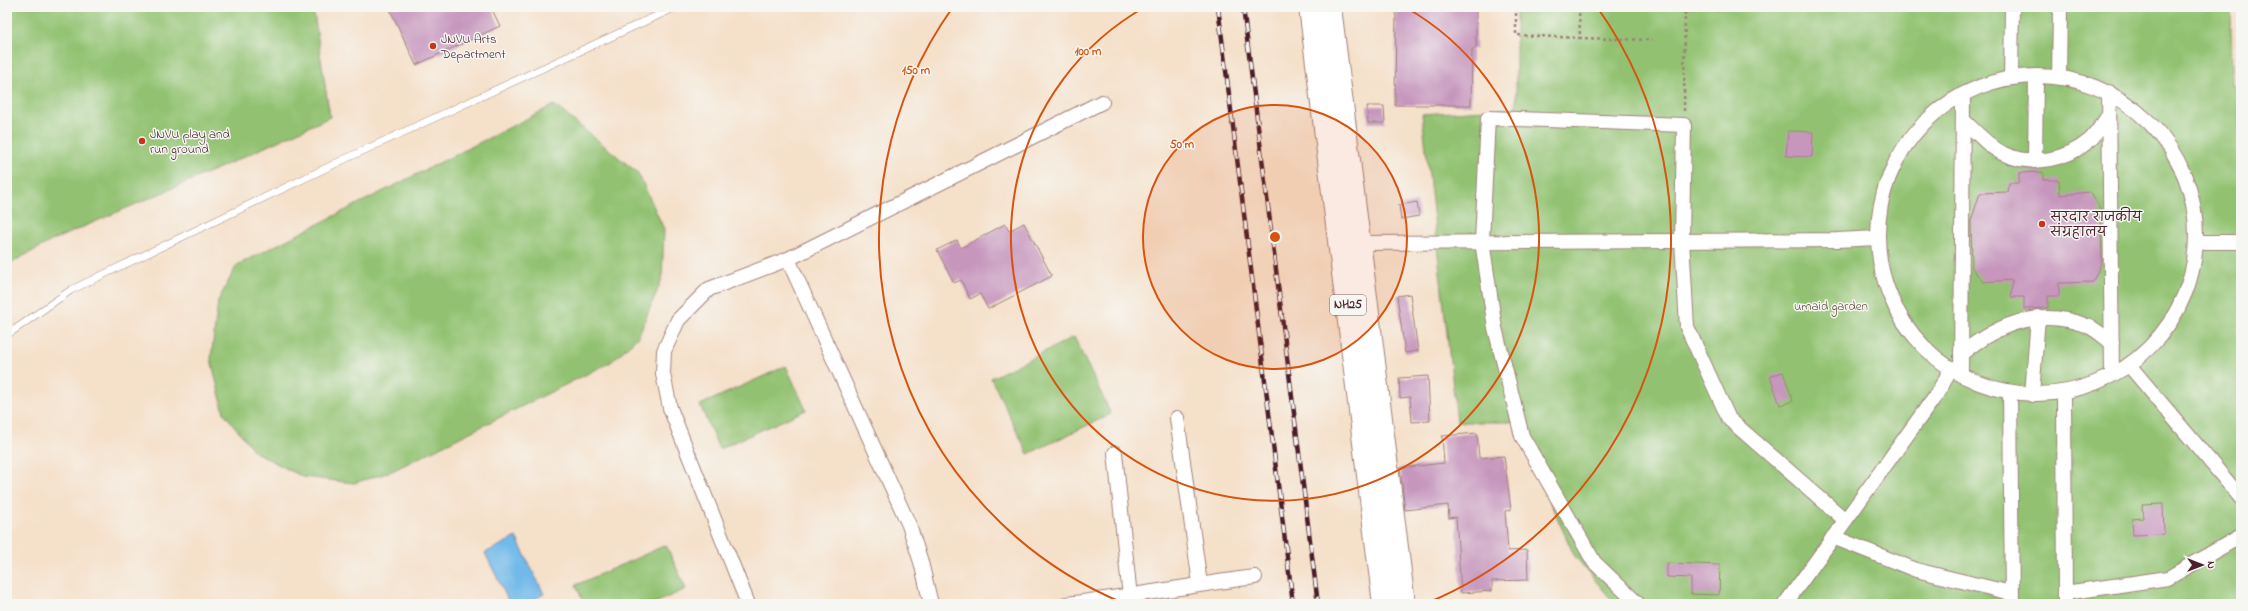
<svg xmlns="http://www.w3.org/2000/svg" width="2248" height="611" font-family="'Indie Flower','Playpen Sans Deva',sans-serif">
<rect width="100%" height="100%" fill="#f6f6f2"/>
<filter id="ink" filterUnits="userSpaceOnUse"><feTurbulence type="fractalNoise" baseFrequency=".025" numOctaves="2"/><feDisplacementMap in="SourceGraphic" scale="8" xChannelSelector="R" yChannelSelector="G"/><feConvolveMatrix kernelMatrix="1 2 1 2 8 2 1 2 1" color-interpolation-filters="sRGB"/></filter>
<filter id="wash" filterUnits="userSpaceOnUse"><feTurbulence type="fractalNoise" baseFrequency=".012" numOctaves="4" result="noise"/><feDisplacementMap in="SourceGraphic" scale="16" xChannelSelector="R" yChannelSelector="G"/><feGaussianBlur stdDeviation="0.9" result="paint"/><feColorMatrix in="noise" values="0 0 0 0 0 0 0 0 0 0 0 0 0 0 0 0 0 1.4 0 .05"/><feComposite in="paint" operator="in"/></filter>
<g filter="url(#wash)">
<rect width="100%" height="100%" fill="#f5e0c9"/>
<g fill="#92c271" stroke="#6e704e">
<polygon points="7,7 313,7 330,117 226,165 53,240 7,265"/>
<polygon points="1516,7 2231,7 2232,86 2241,87 2241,604 1615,604 1574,555 1514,422 1457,422 1422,114 1516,108"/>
<polygon points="554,105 638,173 664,229 662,279 638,337 611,362 390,472 354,483 303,477 255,452 224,413 211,359 218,301 237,265"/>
<polygon points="1074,337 1111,414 1028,454 991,378"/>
<polygon points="786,366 806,410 719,449 700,405"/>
<polygon points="666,545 686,589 653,604 584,604 576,585"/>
</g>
<polygon fill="#71b9e9" stroke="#5e6c8a" points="516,537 544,594 525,604 510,604 485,553"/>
<g id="blocks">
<g fill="#c696bd">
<polygon points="389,7 491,7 500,26 416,65"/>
<polygon points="1396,7 1476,7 1476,49 1472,49 1471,105 1395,105"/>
<polygon points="1367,106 1384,106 1385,123 1368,123"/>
<polygon points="1788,131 1813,132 1812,157 1786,156"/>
<polygon points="2043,172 2043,180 2059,180 2060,195 2090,192 2100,208 2102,260 2093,282 2059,283 2059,296 2048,296 2048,308 2024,309 2024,297 2011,297 2012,280 1983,282 1972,268 1971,221 1980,193 2008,192 2009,183 2019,183 2019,173"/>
<polygon points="1417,202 1419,216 1401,219 1399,205"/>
<polygon points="1024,223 1052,276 988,309 980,294 970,299 961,280 954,283 937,250 957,240 961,248 1005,224 1009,231"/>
<polygon points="1410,294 1418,351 1405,353 1397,296"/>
<polygon points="1783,372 1793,401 1780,405 1770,376"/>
<polygon points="1428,376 1430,421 1412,422 1410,397 1400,398 1399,378"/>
<polygon points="1477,433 1479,458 1504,456 1511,510 1505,511 1508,551 1527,550 1528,580 1492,581 1492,591 1461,593 1456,517 1449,518 1448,505 1405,510 1400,468 1444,463 1442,436"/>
<polygon points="2163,504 2164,534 2133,535 2132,519 2143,518 2142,505"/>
<polygon points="1667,563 1720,565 1719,595 1691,594 1691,578 1667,577"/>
</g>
</g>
</g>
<g filter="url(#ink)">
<use href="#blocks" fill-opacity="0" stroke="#a0807a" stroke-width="1"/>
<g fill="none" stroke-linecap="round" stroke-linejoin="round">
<defs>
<polyline id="service" points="7,335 71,290 345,159 676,7"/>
<g id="minor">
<circle cx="2037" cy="235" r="159"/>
<polyline points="2011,77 2012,7"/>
<polyline points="2059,77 2060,7"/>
<polyline points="2109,92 2112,374"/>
<path d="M1963 120C1975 131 1989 147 2004 154 2032 167 2067 160 2090 140 2097 133 2103 123 2109 115"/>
<polyline points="2035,161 2036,76"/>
<polyline points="2196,242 2241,242"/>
<polyline points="1360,243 1837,240 1878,238"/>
<polyline points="788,259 909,525 921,562 931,604"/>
<path d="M1961 354C2000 322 2042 307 2090 327 2098 331 2105 338 2112 343"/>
<polyline points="2129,365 2241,498"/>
<polyline points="1961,375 1963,95"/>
<polyline points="2010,392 2012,604"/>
<polyline points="2064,392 2065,604"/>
<polyline points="2032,395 2038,317"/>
<polyline points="1177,418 1200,584"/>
<polyline points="1115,453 1130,597"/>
<polyline points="1833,537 1916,570 2011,593"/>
<polyline points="2065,593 2168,578 2241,536"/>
<polyline points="748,604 670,408 663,374 664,351 678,320 709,289 788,259 1102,102"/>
<path d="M1066 604C1129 597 1192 585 1255 577"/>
<polyline points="1638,604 1594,562 1522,436 1495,328 1482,241 1488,118 1684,125 1682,240 1687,327 1729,419 1845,520"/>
<polyline points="1785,604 1936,395 1952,368"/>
</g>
<g id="primary">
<polyline points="1310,7 1384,604"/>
<polyline points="1330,7 1404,604"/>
</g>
</defs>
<use href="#service" stroke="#a0807a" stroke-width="8"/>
<use href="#minor" stroke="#a0807a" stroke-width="16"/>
<use href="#primary" stroke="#a0807a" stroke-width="24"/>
<g stroke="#a0807a" stroke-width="2.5" stroke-dasharray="3 3" stroke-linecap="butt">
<polyline points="1516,7 1516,35 1580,38"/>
<polyline points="1579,7 1580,38 1652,40"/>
<polyline points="1684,111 1685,7"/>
</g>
<use href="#service" stroke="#fff" stroke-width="7"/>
<use href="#minor" stroke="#fff" stroke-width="14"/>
<use href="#primary" stroke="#fff" stroke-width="22"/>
<defs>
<g id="rail">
<polyline points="1218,7 1293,604"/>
<polyline points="1243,7 1318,604"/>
</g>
</defs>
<use href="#rail" stroke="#4a1f2b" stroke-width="4.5"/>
<use href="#rail" stroke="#f6f6f2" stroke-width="3" stroke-dasharray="9" stroke-linecap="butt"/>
</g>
</g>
<circle cx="1275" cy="237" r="132" fill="#d8530f" fill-opacity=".12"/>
<g fill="none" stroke="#d8530f" stroke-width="2">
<circle cx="1275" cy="237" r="132"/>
<path d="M1405 7A264 264 0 1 1 1145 7"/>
<path d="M1123 603A396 396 0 0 1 953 7M1597 7A396 396 0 0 1 1427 603"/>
</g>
<g fill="#c8321e" stroke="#f6f6f2" stroke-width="1.5">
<circle cx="433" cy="46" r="4"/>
<circle cx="142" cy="141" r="4"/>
<circle cx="2042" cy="224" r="4"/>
</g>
<g text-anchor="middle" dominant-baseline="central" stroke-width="3" stroke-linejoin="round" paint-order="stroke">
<rect fill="#f6f6f2" stroke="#7e6067" stroke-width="1" x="1330" y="295" width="36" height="20" rx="3"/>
<g font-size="12" font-weight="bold" fill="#4a1f2b">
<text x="1348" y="305">NH25</text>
</g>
<g font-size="13" fill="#4a1f2b" stroke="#f6f6f2" text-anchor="start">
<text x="441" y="39">JNVU Arts<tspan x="441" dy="15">Department</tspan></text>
<text x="150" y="134">JNVU play and<tspan x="150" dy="15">run ground</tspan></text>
<text x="2050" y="217">सरदार राजकीय<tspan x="2050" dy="15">संग्रहालय</tspan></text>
</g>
<g font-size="13" fill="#605040" stroke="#f6f6f2">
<text x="1831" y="306">umaid garden</text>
</g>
</g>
<circle cx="1275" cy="237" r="6" fill="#d8530f" stroke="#f6f6f2" stroke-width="2"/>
<g font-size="12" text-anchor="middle" font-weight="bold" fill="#d8530f" stroke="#f6f6f2" stroke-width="3" stroke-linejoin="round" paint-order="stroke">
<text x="1088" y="55">100 m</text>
<text x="916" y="74">150 m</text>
<text x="1182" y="148">50 m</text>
</g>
<rect width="2248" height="611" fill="none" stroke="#f6f6f2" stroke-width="24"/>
<g transform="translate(2202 565) rotate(90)" stroke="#f6f6f2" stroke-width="3" paint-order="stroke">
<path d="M0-3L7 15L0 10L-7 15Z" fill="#4a1f2b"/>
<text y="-6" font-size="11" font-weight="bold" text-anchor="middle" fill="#4a1f2b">N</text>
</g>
</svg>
